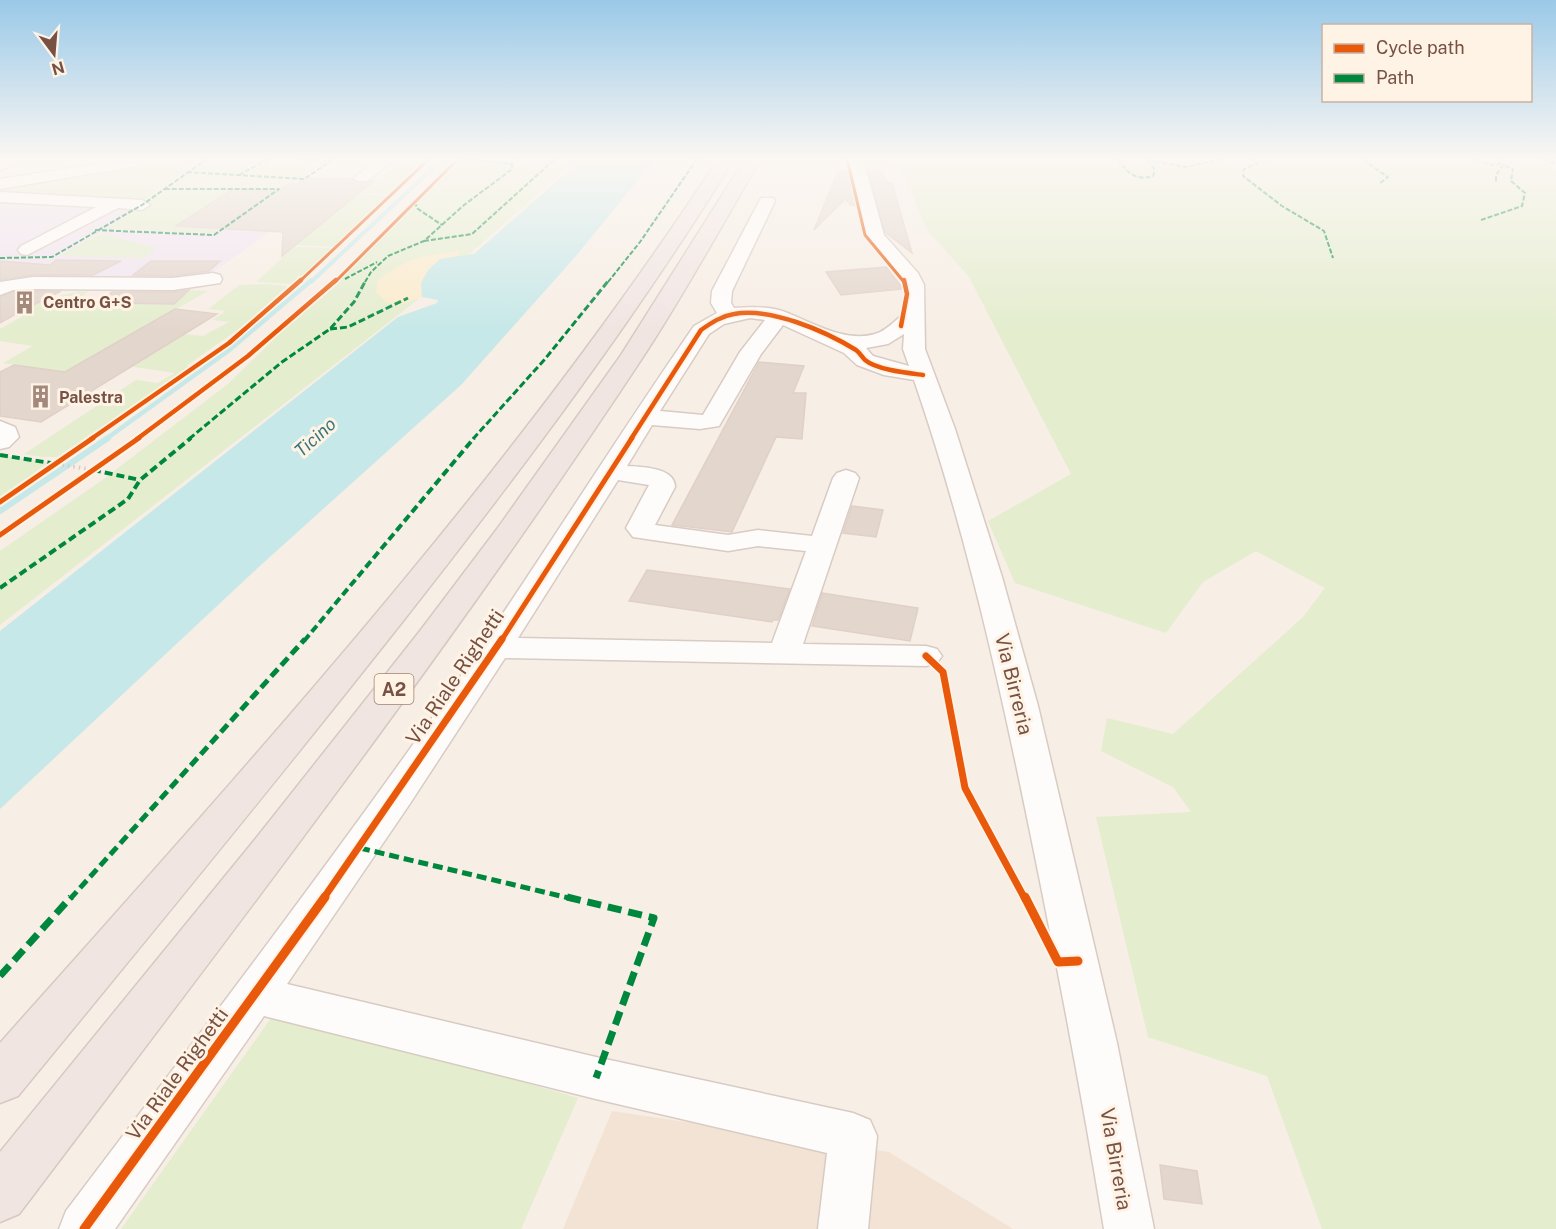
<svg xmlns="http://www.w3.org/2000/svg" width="1556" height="1229" font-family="'Public Sans',sans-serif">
<rect width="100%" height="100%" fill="#f7eee5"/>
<polygon fill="#f3e3d4" points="612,1111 889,1152 1013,1229 563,1229"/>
<polygon fill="#f1e4f1" points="207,176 339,184 200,281 0,290 0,202 11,197 141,206"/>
<g fill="#e4edce">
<polygon points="160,159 202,159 142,202 0,192 0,186"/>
<polygon points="211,159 264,159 236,174 192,171"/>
<polygon points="271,159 327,162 302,178 243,174"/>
<polygon points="404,159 425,159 389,194 361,193"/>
<polygon points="459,159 578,159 416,301 0,625 0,551 101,481 228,384"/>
<polygon points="856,159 1556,159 1556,1229 1322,1229 1267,1076 1148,1037 1096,817 1191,812 1173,787 1101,751 1107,718 1173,734 1303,617 1325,588 1256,551 1203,582 1166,633 1015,583 988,521 1071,474 969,277 928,231 901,170 859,164"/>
<polygon points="190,173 299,180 281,188 170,188"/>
<polygon points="168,189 278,190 213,233 107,229"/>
<polygon points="358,194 388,196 335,247 295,245"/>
<polygon points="98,234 104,234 156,248 144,258 60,256"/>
<polygon points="294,247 334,248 295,284 256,282"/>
<path d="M263 284 286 286 288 289 253 319 186 366H192L61 457H42L24 454 136 380 158 383 175 373 128 366 111 379 3 363 33 346 0 341V329L23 316 14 315C39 303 61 292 89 291L77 301H97L93 304H166L190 290 208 291 92 357 184 334 203 336 229 322 213 320 225 311 208 309 239 285Z"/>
<polygon points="0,455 57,464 0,501"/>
<polygon points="276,1011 578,1098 521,1229 121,1229"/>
</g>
<path fill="#fbebcc" d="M459 251 458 257 440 259 421 283 422 297 397 306 386 302 376 292 378 280C409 257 422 256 459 251Z"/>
<polygon fill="#c6e8e8" points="582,159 655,159 576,256 461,385 262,564 0,809 0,631 398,317 437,303 438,300 422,297 421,283 428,270 440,259 474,254"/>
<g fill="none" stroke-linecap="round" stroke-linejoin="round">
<polyline stroke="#c6e8e8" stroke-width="4" points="311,282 443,159"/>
<polyline stroke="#c6e8e8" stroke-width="4.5" points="106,439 228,351 312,280"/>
<polyline stroke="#c6e8e8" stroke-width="6" points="0,511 108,438"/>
</g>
<g fill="#e3d6cd" stroke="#e0d0c7" stroke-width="1.5">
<polygon points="868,170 881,170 887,183 892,183 912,253 885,232"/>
<polygon points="838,171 849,171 857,205 851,205 845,199 814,230"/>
<polygon points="307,178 352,179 357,183 375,180 282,256 283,232 176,226 233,189 279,191 288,184 297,184"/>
<polygon points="56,260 121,261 93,275 33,275 0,280 0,261 50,265"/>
<polygon points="151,261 220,261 209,271 173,276 133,275"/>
<polygon points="886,267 903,289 841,295 826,272"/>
<polygon points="189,290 174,304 120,303 124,300 103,300 112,292 173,292"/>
<polygon points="61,291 14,315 0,323 0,297 13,292"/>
<polygon points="175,309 217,314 41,422 0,416 0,372 14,365 65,372"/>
<polygon points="759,362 804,366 793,393 806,393 802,439 776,437 732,532 672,525"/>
<polygon points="852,506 883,510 876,537 843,533"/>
<polygon points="647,570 739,582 790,589 778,620 773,620 772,622 629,601"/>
<polygon points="822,593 918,608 910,641 812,626"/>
<polygon points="1160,1165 1197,1171 1202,1204 1164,1199"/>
</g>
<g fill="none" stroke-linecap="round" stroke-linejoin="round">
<defs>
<g id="minor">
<polygon points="5,159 23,159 21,162 0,170 0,161"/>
<polygon points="129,159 161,159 154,163 0,189 0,179"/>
<polygon points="379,159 395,159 367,181 357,181 354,178 357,175"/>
<path d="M849 159H863L884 235 918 273 924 285 925 349 955 429 1002 577 1038 706 1117 1043 1154 1229H1104C1082 1096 1057 964 1030 832 999 680 965 528 914 380L884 375 857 365 844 353 783 325 761 354 719 426 700 429 652 425 627 466C641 467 675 467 675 487L655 525 728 535 758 530 812 536 833 478 837 473 846 470 855 473 859 478 803 644 926 646 937 649 942 656 937 663 926 666 505 658 409 805 287 984 596 1057 853 1113 870 1120 877 1136 868 1229H818L827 1153 596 1099 264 1016 115 1229H59L66 1211C190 1047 315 883 434 715 524 586 605 455 694 326L717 313 711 303 712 291 761 198H773L775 201 732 291 731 303 734 308C750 307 771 306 785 312 811 322 845 343 875 334 886 331 896 320 905 312L906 285 867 236ZM750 318 765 320 740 352 703 415 660 411 709 334 724 324ZM904 334 903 349 909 366 873 356 866 348 888 344ZM618 480 649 485 626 528 633 537 728 551 758 546 806 551 772 643 518 638Z"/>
<polygon points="0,192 142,200 150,205 142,210 118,208 27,255 21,254 18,250 21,246 96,207 0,202"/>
<polygon points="213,273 220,275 222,279 220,283 173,290 33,289 13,290 0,295 0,282 33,277 173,278"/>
<polygon points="0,421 15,427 19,437 9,447 0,449"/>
</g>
<g id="highway">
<path d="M718 159H734C634 321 520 472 403 621 277 781 147 939 18 1096L0 1103V1043C251 761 512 475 718 159Z"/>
<path d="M745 159H761C721 226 684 295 641 360 447 654 231 933 19 1214L0 1222V1152L257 837 420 631 497 529 621 355Z"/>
</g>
</defs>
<use href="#minor" stroke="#d8cbc3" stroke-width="3"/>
<use href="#highway" stroke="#d6c9c2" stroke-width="3"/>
<polyline stroke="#d7ccc7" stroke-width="4" stroke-dasharray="1.5 4" stroke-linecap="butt" points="57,464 88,469"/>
<use href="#minor" fill="#fefcfb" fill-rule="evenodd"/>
<use href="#highway" fill="#f1e5e2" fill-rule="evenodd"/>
<g stroke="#00873e" stroke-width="2" stroke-dasharray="5 2" stroke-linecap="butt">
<polyline points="301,159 331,161"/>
<polyline points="468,159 513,164"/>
<path d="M1118 159C1127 173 1136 181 1153 176L1155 170 1147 160 1186 167 1222 159"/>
<polyline points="1251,159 1258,163 1244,169 1243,176 1282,206 1324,231 1333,258"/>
<polyline points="1368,159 1366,162 1388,177 1379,184"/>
<polyline points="1477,159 1490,165 1500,164 1502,159"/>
<polyline points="1543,159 1556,164"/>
<polyline points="187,172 304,179 334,159"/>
<polyline points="239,175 268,159"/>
<polyline points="1496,181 1496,175 1503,165 1500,163"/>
<polyline points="414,202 418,209 442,225"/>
<polyline points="1481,220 1522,206 1525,193 1511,181 1513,169 1503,165"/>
<polyline points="95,230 214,235 279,189 165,189"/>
<polyline points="424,241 472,234 555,159"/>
<polyline points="0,258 52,257 142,205 207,159"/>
<polyline points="345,279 377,262"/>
<polyline points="365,282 371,272 388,256 424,241 464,205 511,170 514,159"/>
<polyline points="608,282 640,242 697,159"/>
</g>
<g stroke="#00873e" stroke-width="3" stroke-dasharray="7 3" stroke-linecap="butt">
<polyline points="330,329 348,327 408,298"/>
<polyline points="189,439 282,362 330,329 354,302 366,280"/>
<polyline points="473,439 545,359 609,280"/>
</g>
<g stroke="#00873e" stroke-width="4" stroke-dasharray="8 4" stroke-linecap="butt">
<polyline points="0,455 57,464"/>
<polyline points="93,470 140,480"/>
<polyline points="0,588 128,499 140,480 191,438"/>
<polyline points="304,641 474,438"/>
</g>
<g stroke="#00873e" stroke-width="5" stroke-dasharray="10 5" stroke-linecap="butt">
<polyline points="360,848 573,899"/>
<polyline points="70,899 305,639"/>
</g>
<g stroke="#00873e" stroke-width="7" stroke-dasharray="14 7" stroke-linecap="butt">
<polyline points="567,897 654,918 596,1078"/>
<polyline points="0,976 71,897"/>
</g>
<defs>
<g id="cycleway-far4">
<polyline points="847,159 865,235 904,282"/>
<polyline points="299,282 429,159"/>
<polyline points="335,282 458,159"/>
</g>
<g id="cycleway-far3">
<polyline points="901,326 907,294 904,280"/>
<polyline points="91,439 229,343 301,280"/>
<polyline points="137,439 248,356 336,280"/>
<path d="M631 439 701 330C711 323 721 316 734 314 770 307 825 331 856 350 860 353 862 357 865 360 877 370 908 373 923 375"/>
</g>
<g id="cycleway-far2">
<polyline points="0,502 93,438"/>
<polyline points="0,535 139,438"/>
<polyline points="501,641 632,438"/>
</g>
<g id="cycleway-far1">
<polyline points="926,656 943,672 965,788 1025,899"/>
<polyline points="323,899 502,639"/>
</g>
<g id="cycleway">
<polyline points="1025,897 1058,962 1078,961"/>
<polyline points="84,1229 325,897"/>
</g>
</defs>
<use href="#cycleway-far4" stroke="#fff3e6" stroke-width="5"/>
<use href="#cycleway-far3" stroke="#fff3e6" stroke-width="8"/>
<use href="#cycleway-far2" stroke="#fff3e6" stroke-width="9"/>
<use href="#cycleway-far1" stroke="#fff3e6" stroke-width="10"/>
<use href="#cycleway" stroke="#fff3e6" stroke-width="13"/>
<use href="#cycleway-far4" stroke="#e8590c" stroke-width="3"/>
<use href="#cycleway-far3" stroke="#e8590c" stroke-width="4.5"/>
<use href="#cycleway-far2" stroke="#e8590c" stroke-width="5"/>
<use href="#cycleway-far1" stroke="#e8590c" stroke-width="7"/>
<use href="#cycleway" stroke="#e8590c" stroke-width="9"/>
</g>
<linearGradient id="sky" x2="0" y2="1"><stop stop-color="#9ac9e8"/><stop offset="0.48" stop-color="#fbf7f3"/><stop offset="1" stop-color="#fbf7f3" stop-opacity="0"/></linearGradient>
<rect width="1556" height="331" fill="url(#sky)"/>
<defs>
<symbol id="building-bare" viewBox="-9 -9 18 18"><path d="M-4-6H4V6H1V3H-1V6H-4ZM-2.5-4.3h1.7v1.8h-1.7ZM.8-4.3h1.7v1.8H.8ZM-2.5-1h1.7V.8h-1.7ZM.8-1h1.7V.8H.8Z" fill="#a3887c" stroke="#fff3e6" stroke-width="2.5" paint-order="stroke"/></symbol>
</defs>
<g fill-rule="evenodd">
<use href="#building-bare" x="8" y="286" width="33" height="33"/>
<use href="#building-bare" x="24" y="380" width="33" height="33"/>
</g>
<g text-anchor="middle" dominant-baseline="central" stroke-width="6" stroke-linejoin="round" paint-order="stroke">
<g font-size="16" font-weight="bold" fill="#765144" stroke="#fff3e6" text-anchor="start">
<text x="43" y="302">Centro G+S</text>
<text x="59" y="397">Palestra</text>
</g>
<g font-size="18" font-style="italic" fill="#37787d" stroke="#fff3e6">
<text transform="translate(315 437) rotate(-42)">Ticino</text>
</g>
<rect fill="#fff3e6" stroke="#9f8275" stroke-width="1.5" x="374.5" y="674" width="39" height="30" rx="4.5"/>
<g font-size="18" font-weight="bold" fill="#765144">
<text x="394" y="689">A2</text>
</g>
<g font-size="20" fill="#765144" stroke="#fff3e6">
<text transform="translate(455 677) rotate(-56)">Via Riale Righetti</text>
<text transform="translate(1014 684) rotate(76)">Via Birreria</text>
<text transform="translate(177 1074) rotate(-54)">Via Riale Righetti</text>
<text transform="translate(1116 1159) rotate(80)">Via Birreria</text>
</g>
</g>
<rect x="1322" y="24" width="210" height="78" fill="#fff3e6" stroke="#c8b2a5" stroke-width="1.5"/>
<rect x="1334" y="44" width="30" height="9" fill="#e8590c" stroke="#c8b2a5" stroke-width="1.5"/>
<text x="1376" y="54" font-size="18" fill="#765144">Cycle path</text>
<rect x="1334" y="74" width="30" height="9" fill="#00873e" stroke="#c8b2a5" stroke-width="1.5"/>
<text x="1376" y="84" font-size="18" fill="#765144">Path</text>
<g transform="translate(54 54) rotate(164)" stroke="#fff3e6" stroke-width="4.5" paint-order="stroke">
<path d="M0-4.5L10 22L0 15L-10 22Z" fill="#765144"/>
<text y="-9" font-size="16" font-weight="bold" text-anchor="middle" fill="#765144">N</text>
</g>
</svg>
